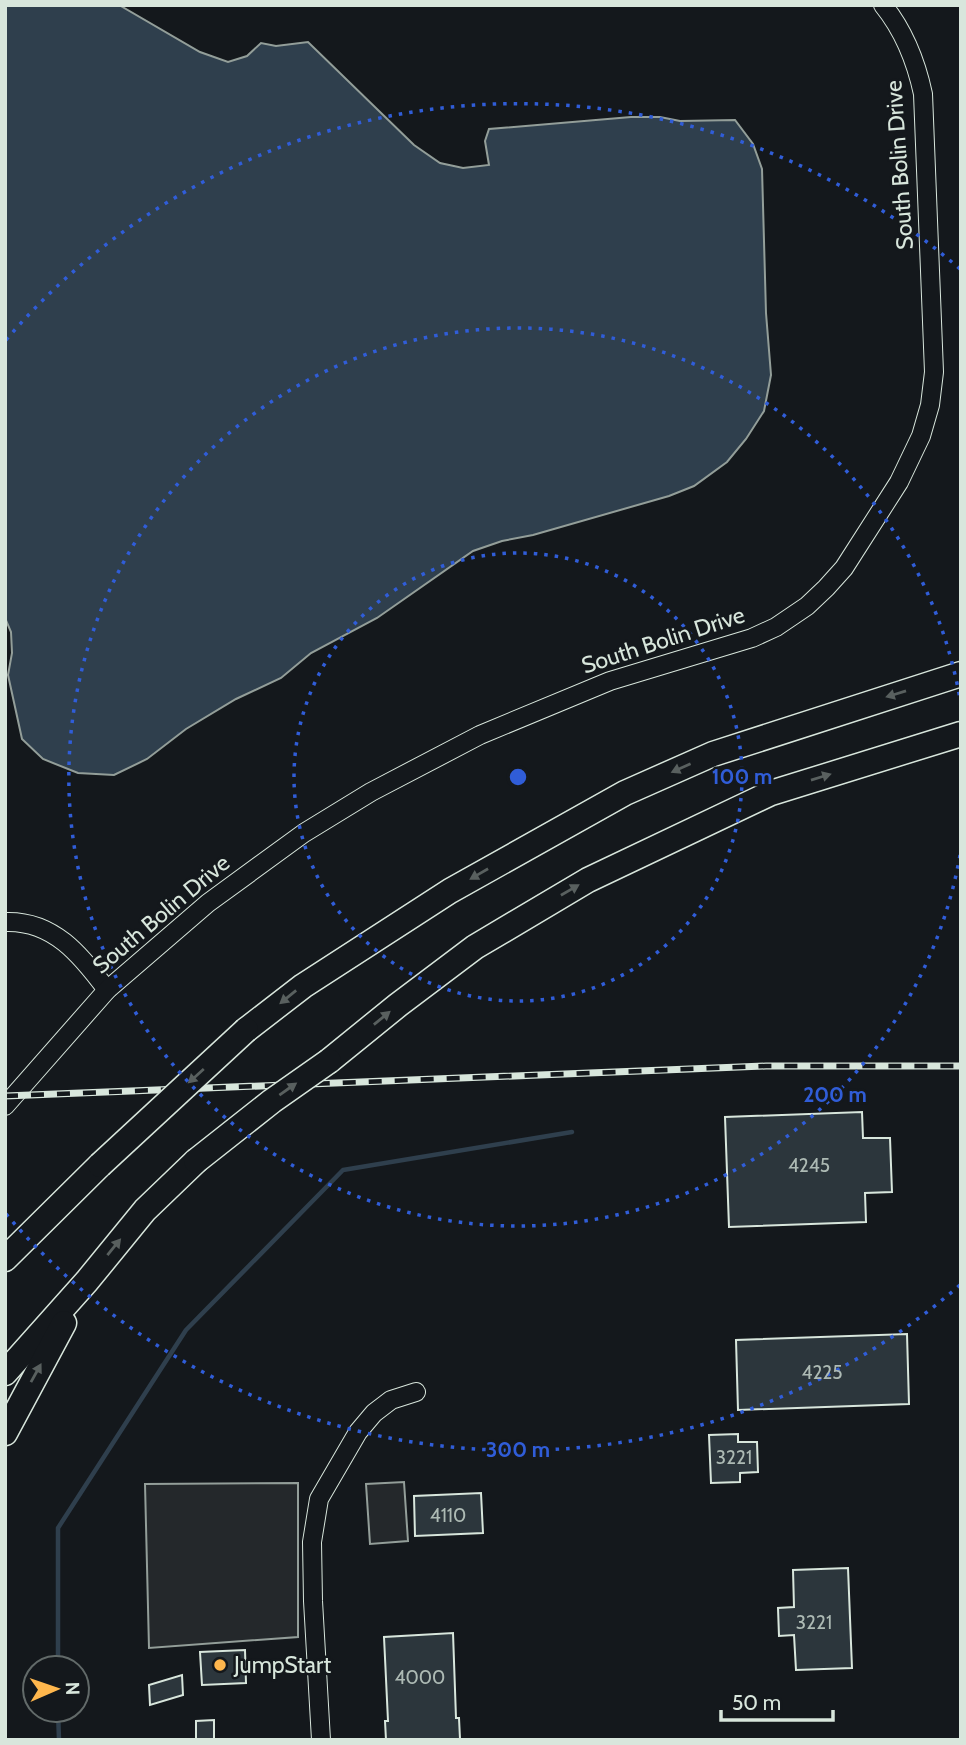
<svg xmlns="http://www.w3.org/2000/svg" width="966" height="1745" font-family="Cabin,sans-serif">
<rect width="100%" height="100%" fill="#14181c"/>
<g fill="#24282b" stroke="#939e99" stroke-width="2">
<polygon points="404,1482 408,1541 370,1544 366,1484"/>
<polygon points="298,1483 298,1637 149,1648 145,1484"/>
</g>
<polygon fill="#2f3f4d" stroke="#939e99" stroke-width="2" points="5,5 119,5 200,52 228,62 247,56 261,43 276,46 308,42 414,145 440,163 463,168 489,165 485,141 489,129 631,117 660,117 680,121 735,120 753,144 762,169 766,313 771,375 764,411 746,439 727,462 694,486 669,496 533,535 502,541 473,551 377,618 311,653 281,678 236,699 186,729 147,759 114,775 78,773 43,759 22,739 8,675 12,653 11,632 5,618"/>
<g fill="none" stroke-linecap="round" stroke-linejoin="round">
<g stroke="#2f3f4d" stroke-width="4.5">
<polyline points="58,1668 58,1528 186,1330 343,1170 572,1132"/>
<polyline points="58,1710 59,1740"/>
</g>
</g>
<g fill="#2c363c" stroke="#d8e6dc" stroke-width="2">
<polygon points="862,1112 863,1138 890,1138 892,1192 865,1193 866,1222 729,1227 725,1117"/>
<polygon points="907,1334 909,1404 738,1410 736,1340"/>
<polygon points="738,1434 738,1442 757,1442 758,1472 740,1473 740,1482 711,1483 709,1435"/>
<polygon points="481,1493 483,1533 415,1536 414,1496"/>
<polygon points="848,1568 852,1668 796,1670 794,1635 779,1636 778,1608 794,1607 793,1570"/>
<polygon points="453,1633 456,1718 459,1718 460,1739 386,1740 385,1721 388,1721 384,1637"/>
<polygon points="245,1650 246,1683 202,1685 200,1652"/>
<polygon points="182,1675 183,1695 150,1705 149,1685"/>
<polygon points="214,1720 214,1740 196,1740 196,1721"/>
</g>
<g fill="none" stroke-linecap="round" stroke-linejoin="round">
<defs>
<g id="minor">
<path d="M5 922C53 920 81 955 107 990"/>
<path d="M5 1106 107 990 208 903 304 833 371 792 480 735 610 681 752 638 776 627 807 606 826 588 844 568 899 482 921 436 930 405 934 372 923 94C916 61 904 31 883 5"/>
<polyline points="321,1740 313,1601 312,1542 319,1499 358,1432 374,1413 391,1400 416,1392"/>
</g>
<g id="highway">
<polyline points="246,1030 303,986 450,891 625,793 713,754 961,674"/>
<polyline points="329,1061 398,1005 475,947 588,880 771,793 961,734"/>
<polyline points="5,1259 100,1165"/>
<polyline points="5,1373 87,1281 145,1210 196,1161"/>
<polyline points="5,1433 64,1323"/>
</g>
</defs>
<use href="#minor" stroke="#d8e6dc" stroke-width="20"/>
<use href="#highway" stroke="#d8e6dc" stroke-width="27"/>
<use href="#minor" stroke="#14181c" stroke-width="18"/>
<use href="#highway" stroke="#14181c" stroke-width="24"/>
<defs>
<polyline id="rail" points="5,1096 766,1066 961,1066"/>
</defs>
<use href="#rail" stroke="#d8e6dc" stroke-width="7"/>
<use href="#rail" stroke="#14181c" stroke-width="4.5" stroke-dasharray="13" stroke-linecap="butt"/>
<defs>
<g id="highway-bridge">
<polyline points="196,1161 272,1101 329,1061"/>
<polyline points="100,1165 246,1030"/>
</g>
</defs>
<use href="#highway-bridge" stroke="#d8e6dc" stroke-width="27" stroke-linecap="butt"/>
<use href="#highway-bridge" stroke="#14181c" stroke-width="24"/>
</g>
<defs><path id="oneway-solid" d="M-6-.8H1V-3.2L6.5 0L1 3.2V.8H-6Z" transform="scale(1.75)"/></defs>
<g fill="#59605f">
<use href="#oneway-solid" transform="translate(896 694) rotate(163)"/>
<use href="#oneway-solid" transform="translate(681 768) rotate(156)"/>
<use href="#oneway-solid" transform="translate(821 777) rotate(-17)"/>
<use href="#oneway-solid" transform="translate(479 874) rotate(150)"/>
<use href="#oneway-solid" transform="translate(570 890) rotate(-30)"/>
<use href="#oneway-solid" transform="translate(288 997) rotate(141)"/>
<use href="#oneway-solid" transform="translate(382 1018) rotate(-39)"/>
<use href="#oneway-solid" transform="translate(196 1076) rotate(138)"/>
<use href="#oneway-solid" transform="translate(288 1089) rotate(-35)"/>
<use href="#oneway-solid" transform="translate(114 1247) rotate(-51)"/>
<use href="#oneway-solid" transform="translate(36 1373) rotate(-61)"/>
</g>
<g fill="none" stroke="#305dd8" stroke-width="3.5" stroke-dasharray="3.5 7">
<circle cx="518" cy="777" r="224"/>
<path d="M960 855A449 449 0 1 1 960 699"/>
<path d="M960 1285A673 673 0 0 1 6 1214M6 340A673 673 0 0 1 960 269"/>
</g>
<circle fill="#ffb74d" stroke="#14181c" stroke-width="2.5" cx="220" cy="1665" r="7"/>
<g text-anchor="middle" dominant-baseline="central" stroke-width="5" stroke-linejoin="round" paint-order="stroke">
<g font-size="19" fill="#adbab4">
<text x="809" y="1165">4245</text>
<text x="822" y="1372">4225</text>
<text x="734" y="1457">3221</text>
<text x="448" y="1515">4110</text>
<text x="814" y="1622">3221</text>
<text x="420" y="1677">4000</text>
</g>
<g font-size="23" fill="#d8e6dc" stroke="#14181c">
<text transform="translate(899 165) rotate(-94)">South Bolin Drive</text>
<text transform="translate(663 640) rotate(-18)">South Bolin Drive</text>
<text transform="translate(161 914) rotate(-40)">South Bolin Drive</text>
</g>
<g font-size="23" fill="#d8e6dc" stroke="#14181c" text-anchor="start">
<text x="234" y="1665">JumpStart</text>
</g>
</g>
<circle cx="518" cy="777" r="10" fill="#305dd8" stroke="#14181c" stroke-width="3.5"/>
<g font-size="21" text-anchor="middle" font-weight="bold" fill="#305dd8" stroke="#14181c" stroke-width="5" stroke-linejoin="round" paint-order="stroke">
<text x="742" y="784">100 m</text>
<text x="835" y="1102">200 m</text>
<text x="518" y="1457">300 m</text>
</g>
<rect width="966" height="1745" fill="none" stroke="#d8e6dc" stroke-width="14"/>
<g transform="translate(56 1689) rotate(88)"><circle r="33" fill="#14181c" stroke="#626a69" stroke-width="2"/>
<path d="M0-5L12 26L0 18L-12 26Z" fill="#ffb74d"/>
<text y="-10" font-size="19" font-weight="bold" text-anchor="middle" fill="#d8e6dc">N</text>
</g>
<path d="M721 1710v10h112v-10" fill="none" stroke="#d8e6dc" stroke-width="3.5"/>
<text x="732" y="1710" font-size="21" fill="#d8e6dc" stroke="#14181c" stroke-width="5" paint-order="stroke">50 m</text>
</svg>
